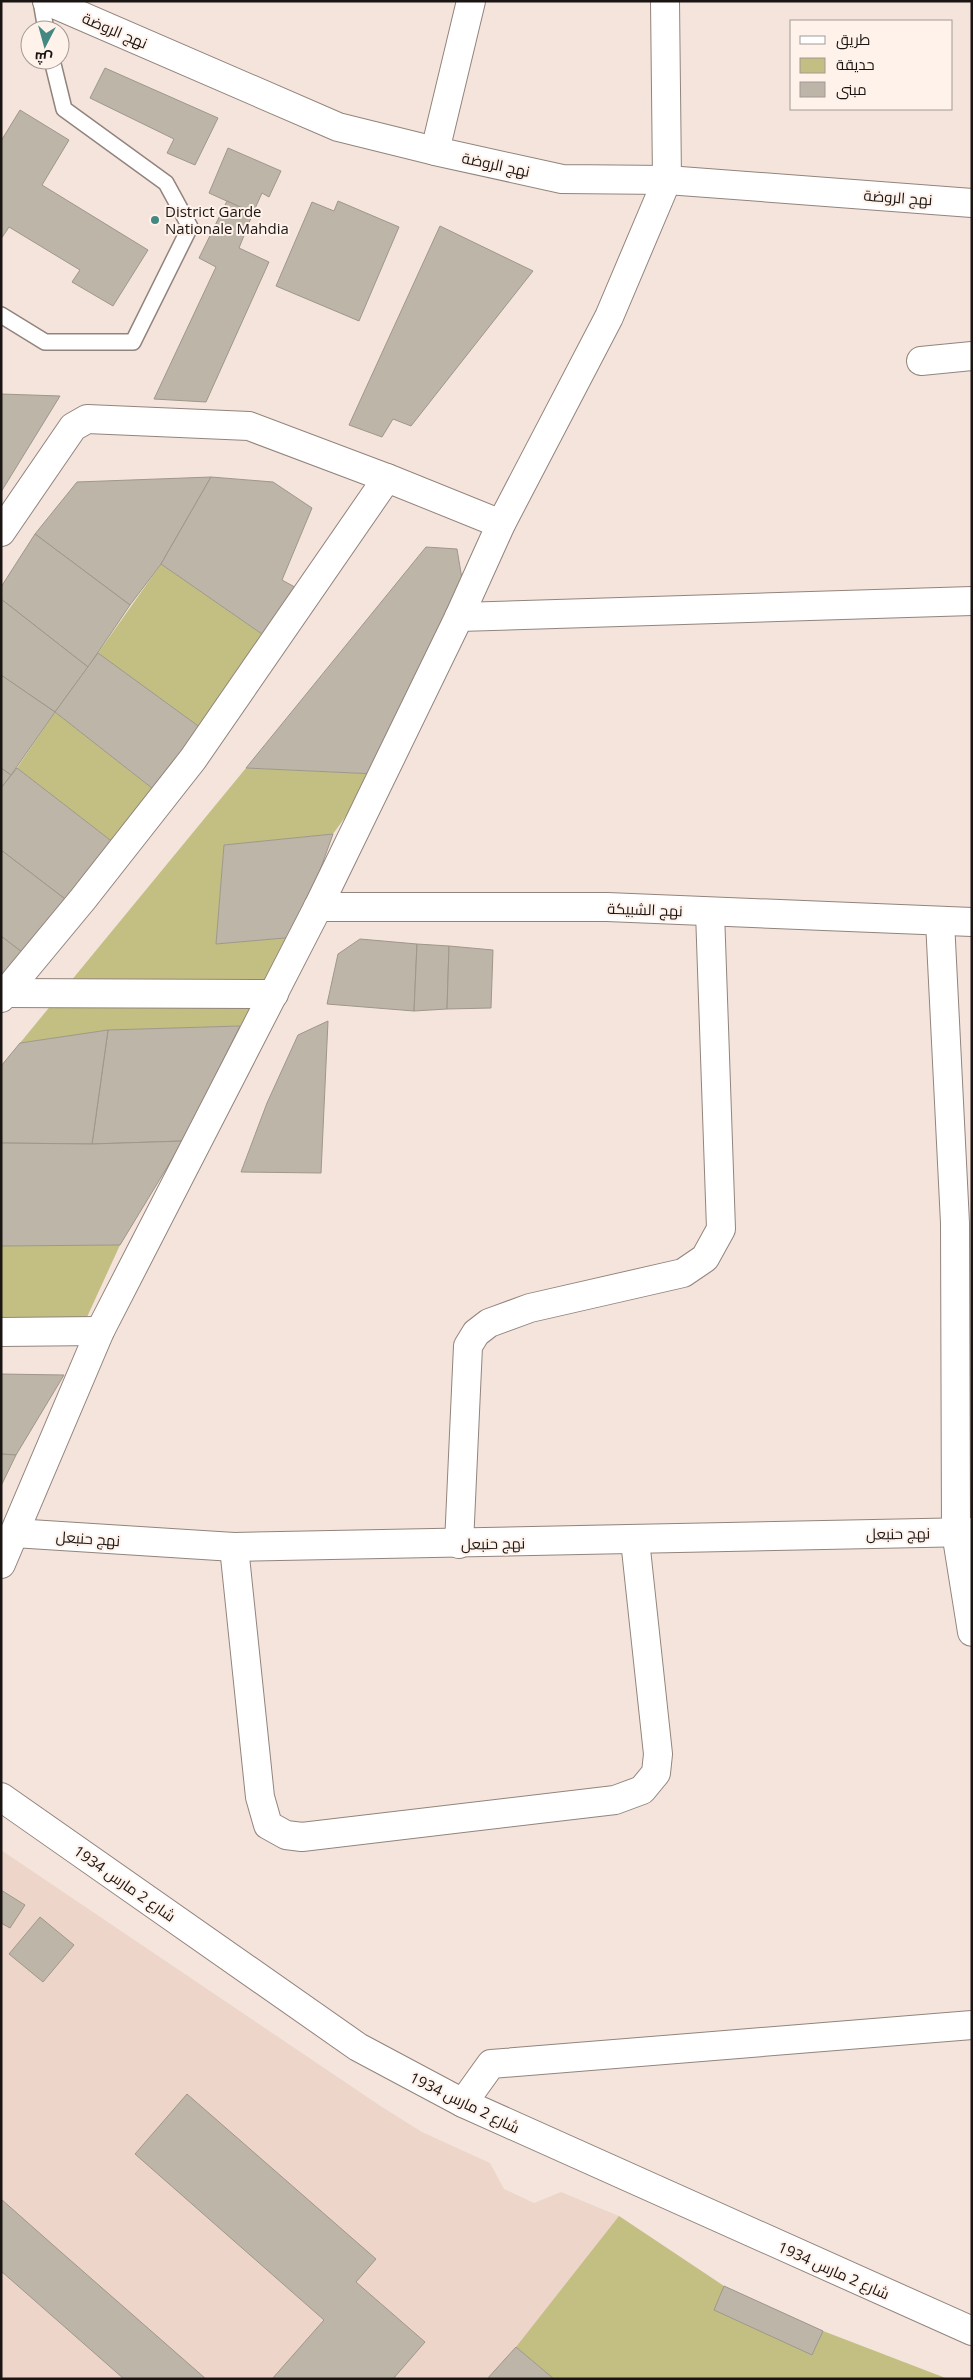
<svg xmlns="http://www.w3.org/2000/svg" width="973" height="2380" font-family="'Open Sans',Cairo,sans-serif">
<rect width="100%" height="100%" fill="#f4e4dc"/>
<polygon fill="#edd6c9" points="1,1850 382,2107 422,2132 490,2163 504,2189 534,2203 561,2192 619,2216 724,2286 823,2331 948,2379 1,2379"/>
<g fill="#c3bf83">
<polygon points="161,564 272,641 201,728 98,653"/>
<polygon points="55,712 157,792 114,843 17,768"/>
<polygon points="246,768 376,774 333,834 224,845 216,944 296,937 240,1026 108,1030 20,1043"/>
<polygon points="120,1245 82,1328 1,1328 1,1246"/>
<polygon points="619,2216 724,2286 823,2331 948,2379 554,2379 516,2347"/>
</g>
<g fill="#bdb5a8" stroke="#9f978a">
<polygon points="105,68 218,118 195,165 167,153 174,139 90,98"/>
<polygon points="20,110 69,140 42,185 148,250 113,306 72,282 80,270 9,227 1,239 1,141"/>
<polygon points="228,148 281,171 269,197 262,193 253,213 209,193"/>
<polygon points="227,201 253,213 239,248 269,262 206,402 154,399 216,267 199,258"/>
<polygon points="338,201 399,227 359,321 276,286 312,202 334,211"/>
<polygon points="440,226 533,271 411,426 393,419 382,437 349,425"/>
<polygon points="1,394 60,396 1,492"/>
<polygon points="211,477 161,564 130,605 35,534 77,482"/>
<polygon points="211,477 273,482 312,508 282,580 302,591 272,641 161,564"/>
<polygon points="35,534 130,605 88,667 1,599 1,587"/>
<polygon points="426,547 457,549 463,585 376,774 246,768"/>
<polygon points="1,599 88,667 55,712 1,675"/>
<polygon points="98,653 201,728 157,792 55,712"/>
<polygon points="1,675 55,712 11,775 1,768"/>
<polygon points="1,768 11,775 1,788"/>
<polygon points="17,768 114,843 69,902 1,850 1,788"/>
<polygon points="333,834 296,937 216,944 224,845"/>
<polygon points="1,850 69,902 27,956 1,936"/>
<polygon points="1,936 27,956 1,987"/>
<polygon points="360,939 417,944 414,1011 327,1004 338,954"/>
<polygon points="417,944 449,946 447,1009 414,1011"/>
<polygon points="449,946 493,950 491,1008 447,1009"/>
<polygon points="328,1021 321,1173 241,1172 267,1103 298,1035"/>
<polygon points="240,1026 183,1141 92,1144 108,1030"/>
<polygon points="108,1030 92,1144 1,1143 1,1066 20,1043"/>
<polygon points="183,1141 120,1245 1,1246 1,1143 92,1144"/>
<polygon points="1,1374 64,1375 16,1455 1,1454"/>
<polygon points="1,1454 16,1455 1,1486"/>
<polygon points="1,1890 25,1905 10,1928 1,1923"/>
<polygon points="40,1917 74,1945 43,1982 9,1954"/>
<polygon points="187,2094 376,2259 356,2282 425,2342 393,2379 272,2379 324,2320 135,2154"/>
<polygon points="1,2199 53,2245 206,2379 124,2379 1,2271"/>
<polygon points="724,2286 823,2331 812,2355 714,2310"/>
<polygon points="516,2347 554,2379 487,2379"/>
</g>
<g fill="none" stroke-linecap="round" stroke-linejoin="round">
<defs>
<g id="service">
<polyline points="41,1 46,30"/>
<polyline points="1,315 45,342 133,342 190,227 166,183 64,109 52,60"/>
</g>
<g id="minor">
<polyline points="47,1 338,127 435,151 562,179 667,180 972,203"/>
<polyline points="435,151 471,1"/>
<polyline points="921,361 972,356"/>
<polyline points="387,478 501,524"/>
<polyline points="1,532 73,427 87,419 249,426 387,478 193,759 83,899 1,998"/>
<polyline points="459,617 972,601"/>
<polyline points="318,907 607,907 972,922"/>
<polyline points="940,921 955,1223 956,1532 972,1632"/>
<polyline points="5,993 274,994"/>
<polyline points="1,1332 100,1331"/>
<polyline points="14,1533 234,1547 972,1532"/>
<polyline points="459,1544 468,1346 476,1333 489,1323 530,1308 683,1273 705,1258 721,1229 710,912"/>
<polyline points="234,1547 260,1797 268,1825 286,1835 302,1837 615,1800 642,1790 656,1773 658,1754 635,1540"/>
<polyline points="1,1564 100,1331 318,907 459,617 501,524 609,317 667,180 665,1"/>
<polyline points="463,2103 491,2064 972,2025"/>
</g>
<polyline id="tertiary" points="1,1797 358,2047 463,2103 972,2331"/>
</defs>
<use href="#service" stroke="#92847c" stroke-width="18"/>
<use href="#minor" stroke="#92847c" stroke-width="30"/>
<use href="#tertiary" stroke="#92847c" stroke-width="30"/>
<use href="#service" stroke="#fff" stroke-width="15"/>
<use href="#minor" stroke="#fff" stroke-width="28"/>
<use href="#tertiary" stroke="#fff" stroke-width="28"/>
</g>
<circle fill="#438981" stroke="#fff2eb" stroke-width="2" cx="155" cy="220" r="5"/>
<g text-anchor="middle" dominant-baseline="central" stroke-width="4" stroke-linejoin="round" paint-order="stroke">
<g font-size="15" fill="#1a1512" stroke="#fff2eb">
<text transform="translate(115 30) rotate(23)">نهج الروضة</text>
<text transform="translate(496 164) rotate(12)">نهج الروضة</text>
<text transform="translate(898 197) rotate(4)">نهج الروضة</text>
<text transform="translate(645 909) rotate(2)">نهج الشبيكة</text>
<text transform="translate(898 1533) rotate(-1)">نهج حنبعل</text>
<text transform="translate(88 1538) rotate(4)">نهج حنبعل</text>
<text transform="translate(493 1543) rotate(-1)">نهج حنبعل</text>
<text transform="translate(125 1883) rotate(35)">شارع 2 مارس 1934</text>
<text transform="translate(465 2102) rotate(26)">شارع 2 مارس 1934</text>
<text transform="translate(834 2270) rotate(24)">شارع 2 مارس 1934</text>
</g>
<g font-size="15" fill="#1a1512" stroke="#fff2eb" text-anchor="start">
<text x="165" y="211">District Garde<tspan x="165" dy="17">Nationale Mahdia</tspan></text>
</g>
</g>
<rect width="973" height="2380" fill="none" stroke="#1a1512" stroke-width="5"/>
<rect x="790" y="20" width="162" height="90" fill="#fff2eb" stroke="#a39a94"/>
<rect x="800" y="36" width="25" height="8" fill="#ffffff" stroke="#a39a94"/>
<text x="836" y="45" font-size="15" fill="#1a1512">طريق</text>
<rect x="800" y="58" width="25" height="15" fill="#c3bf83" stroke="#a39a94"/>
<text x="836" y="70" font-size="15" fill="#1a1512">حديقة</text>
<rect x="800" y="82" width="25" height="15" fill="#bdb5a8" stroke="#a39a94"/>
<text x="836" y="95" font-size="15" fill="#1a1512">مبنى</text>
<g transform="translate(45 45) rotate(186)"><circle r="24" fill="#fff2eb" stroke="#a39a94"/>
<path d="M0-4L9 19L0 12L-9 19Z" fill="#438981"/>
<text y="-8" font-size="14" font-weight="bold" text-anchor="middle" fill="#1a1512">ش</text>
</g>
</svg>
